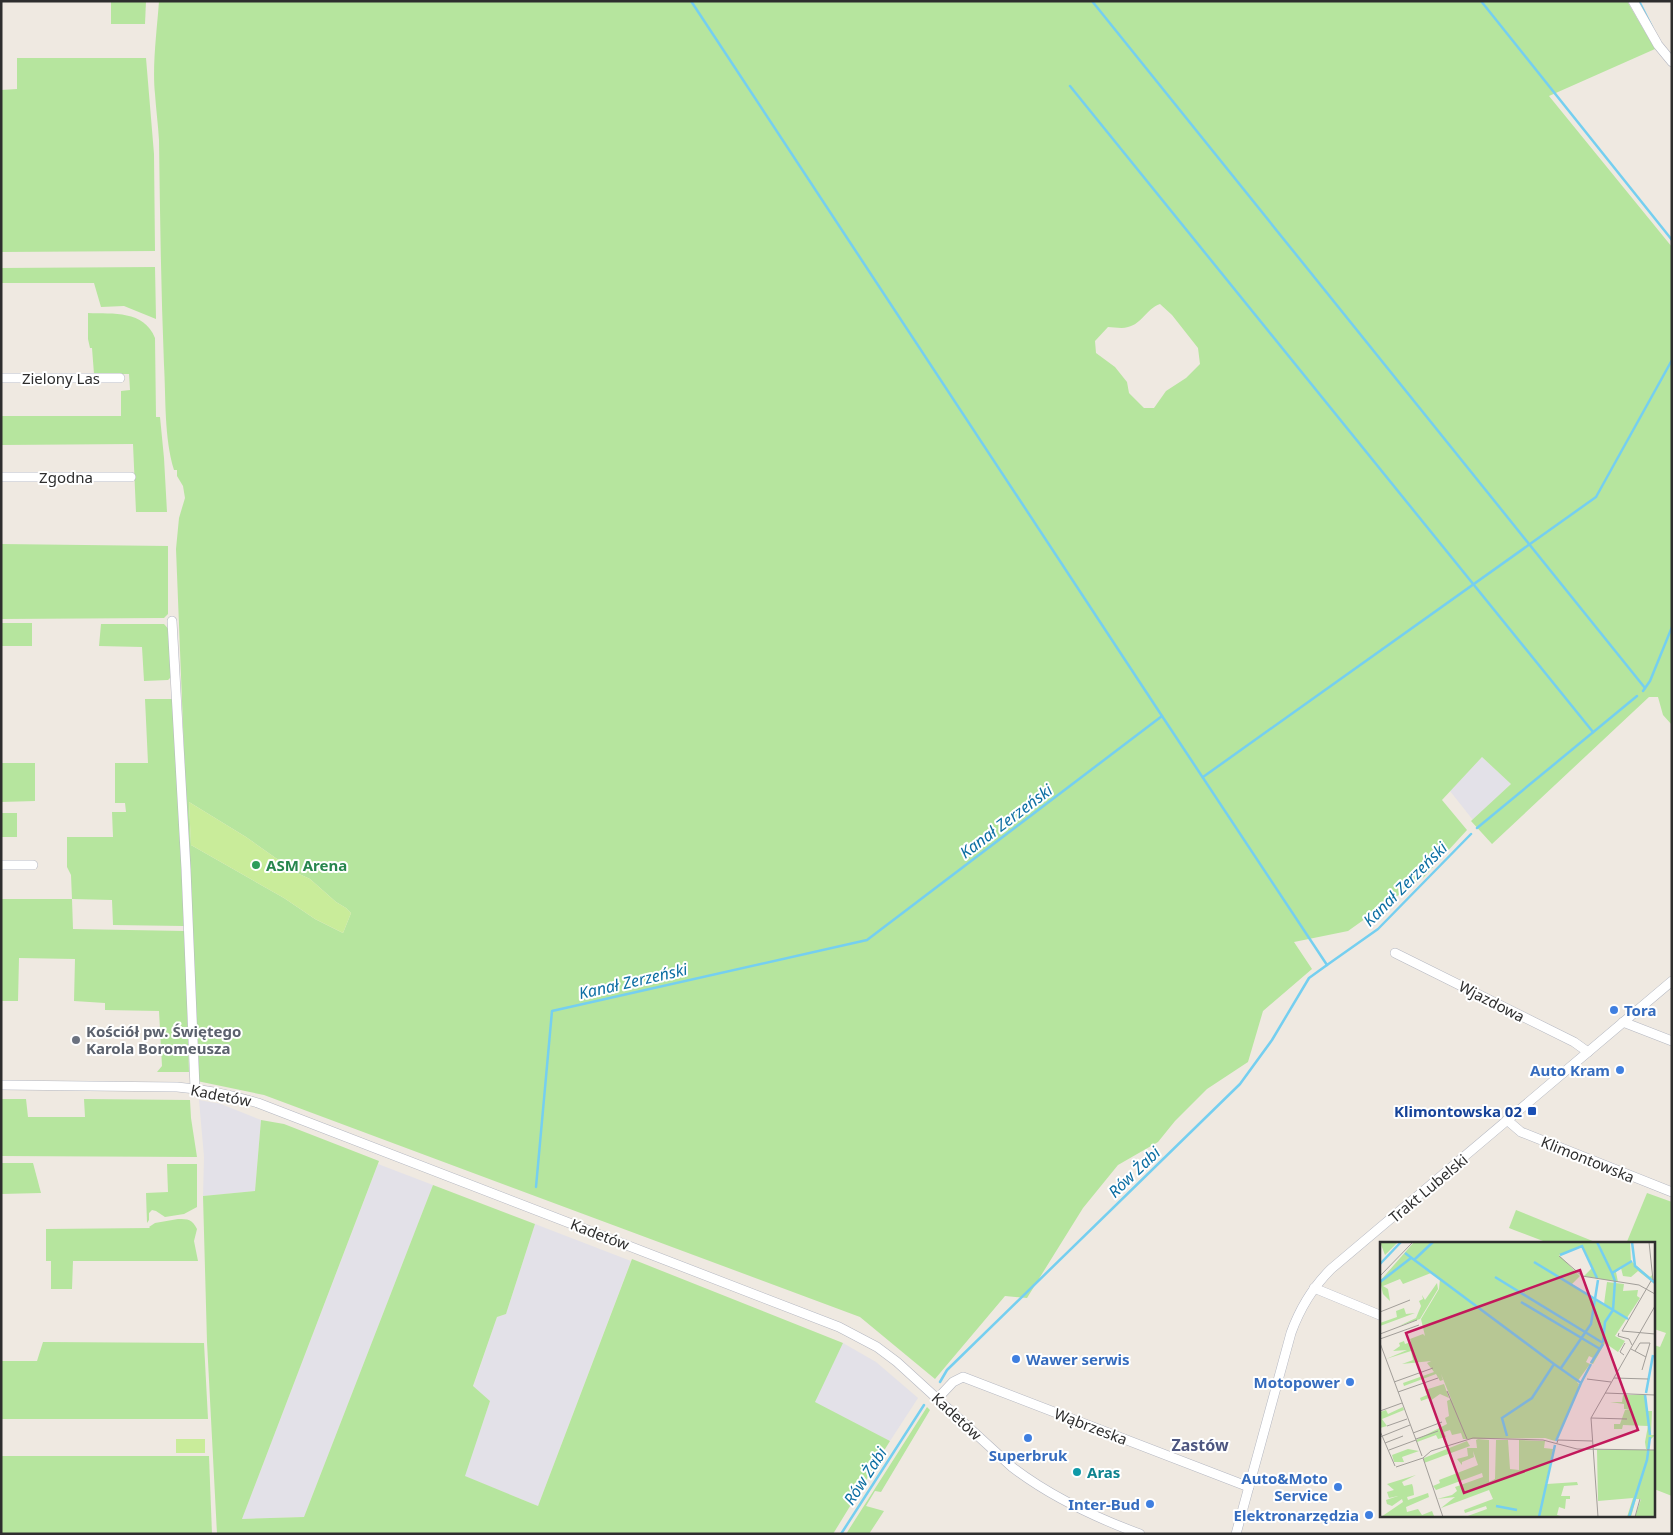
<svg xmlns="http://www.w3.org/2000/svg" width="1673" height="1535" font-family="'Noto Sans',sans-serif">
<rect width="100%" height="100%" fill="#efe9e1"/>
<g fill="#e3e1e8">
<polygon points="1482,757 1511,784 1473,820 1450,791"/>
<polygon points="199,1100 221,1104 261,1120 255,1191 203,1196 204,1157"/>
<polygon points="378,1164 433,1185 304,1517 242,1519"/>
<polygon points="535,1224 631,1261 538,1506 464,1476 490,1401 473,1387 497,1317 506,1314"/>
<polygon points="843,1343 876,1362 918,1398 890,1441 814,1402"/>
</g>
<g fill="#b6e59e" fill-rule="evenodd">
<polygon points="111,1 146,1 145,24 111,24"/>
<path d="M159 1H1627L1655 49 1549 96 1672 247V725L1663 715 1658 697H1649L1492 844 1471 821 1511 784 1482 757 1442 800 1467 830 1424 877 1348 931 1294 942 1312 969 1263 1011 1248 1062 1207 1089 1175 1121 1158 1142 1118 1165 1083 1208 1027 1298 1005 1296 935 1379 860 1317 264 1095 197 1081 176 549 179 518 185 498 183 486 177 476V470H174C164 437 166 399 164 365 161 290 160 215 159 140 158 124 156 109 155 94 152 66 157 30 159 1ZM1160 304 1172 315 1198 348 1200 364 1186 378 1166 391 1154 408H1144L1129 393 1127 382 1115 367 1096 353 1095 341 1108 327C1114 327 1122 329 1128 327 1142 324 1146 309 1160 304ZM189 802 246 837 297 873 310 879 336 902 346 908 351 913 343 933 315 919 284 898 191 845Z"/>
<polygon points="17,58 146,58 154,154 155,251 1,252 1,90 17,89"/>
<polygon points="155,267 156,319 124,306 101,307 94,283 1,283 1,268"/>
<path d="M88 313C113 314 144 310 155 338L156 417H160L164 458 167 512H136L133 444 1 445V416H121V391L130 390 129 374H94L92 348H90L88 339Z"/>
<polygon points="1,544 168,546 168,614 164,618 1,619"/>
<rect x="1" y="623" width="31" height="23"/>
<polygon points="101,624 164,624 171,632 173,675 168,680 144,681 142,647 99,646"/>
<polygon points="145,699 174,699 184,926 113,925 112,900 72,899 73,929 185,931 189,1072 157,1072 162,1066 159,1011 105,1010 105,1003 74,1001 75,959 19,958 18,1001 1,1001 1,899 72,899 71,875 67,867 67,837 113,837 112,812 126,812 125,803 115,803 115,763 148,763"/>
<polygon points="1,763 35,763 35,801 1,802"/>
<rect x="1" y="813" width="16" height="24"/>
<polygon points="1,1099 26,1099 28,1117 85,1117 84,1099 190,1100 191,1118 197,1157 1,1156"/>
<polygon points="261,1120 284,1124 379,1161 242,1519 304,1517 433,1185 535,1224 506,1314 497,1317 473,1386 490,1401 465,1476 538,1506 632,1259 843,1343 815,1402 890,1441 833,1534 217,1534 207,1342 203,1196 255,1191"/>
<polygon points="1,1163 33,1163 41,1193 1,1194"/>
<polygon points="167,1164 197,1164 197,1207 184,1214 165,1217 156,1211 152,1210 149,1213 149,1220 147,1223 146,1193 168,1192"/>
<polygon points="1647,1193 1672,1202 1672,1496 1654,1489 1654,1345 1660,1347 1666,1333 1654,1329 1654,1244 1626,1244"/>
<polygon points="1516,1210 1600,1244 1551,1244 1514,1230 1509,1228"/>
<path d="M178 1219C188 1219 192 1219 197 1229L194 1241 198 1261H73L72 1289H51V1261H46V1229L150 1228 149 1227 155 1223Z"/>
<polygon points="43,1342 204,1343 208,1419 1,1419 1,1361 37,1361"/>
<polygon points="927,1407 930,1410 881,1492 875,1491 866,1506 884,1511 869,1534 846,1534"/>
<polygon points="1,1456 209,1456 212,1534 1,1534"/>
</g>
<g fill="#c9ec9a">
<polygon points="189,802 246,837 297,873 310,879 336,902 346,908 351,913 343,933 315,919 284,898 191,845"/>
<rect x="176" y="1439" width="29" height="14"/>
</g>
<g fill="none" stroke-linecap="round" stroke-linejoin="round">
<g stroke="#75cff0" stroke-width="2.5">
<polyline points="691,1 1162,716"/>
<polyline points="1092,1 1645,688"/>
<polyline points="1481,1 1672,240"/>
<polyline points="1639,1 1652,27"/>
<polyline points="1070,86 1593,732"/>
<polyline points="1643,691 1650,681 1672,627"/>
<polyline points="1203,777 1596,497 1672,360"/>
<polyline points="1477,828 1637,696"/>
<polyline points="536,1187 552,1011 867,940 1162,716 1327,965 1378,929 1471,834"/>
<polyline points="940,1382 947,1370 1240,1084 1272,1040 1309,978 1327,965"/>
<polyline points="841,1534 924,1405"/>
</g>
<defs>
<g id="minor">
<polyline points="1633,1 1658,45 1672,62"/>
<polyline points="1,378 120,378"/>
<polyline points="1,477 131,477"/>
<polyline points="172,621 186,869 195,1088"/>
<polyline points="1,865 33,865"/>
<polyline points="1395,953 1574,1042 1588,1052"/>
<polyline points="1623,1022 1672,1041"/>
<path d="M1 1085 177 1087C204 1089 231 1095 258 1103L839 1327 877 1347 897 1362 1012 1467C1051 1497 1094 1517 1140 1534"/>
<polyline points="1507,1120 1521,1132 1672,1192"/>
<polyline points="1314,1288 1382,1316"/>
<polyline points="938,1398 953,1382 963,1377 1249,1487"/>
<path d="M1236 1534 1291 1333C1300 1308 1312 1288 1331 1269L1672 981"/>
</g>
</defs>
<use href="#minor" stroke="#b4b7c1" stroke-width="10"/>
<use href="#minor" stroke="#fff" stroke-width="9"/>
</g>
<circle fill="#2e9e5b" stroke="#fff" stroke-width="2" cx="256" cy="865" r="5"/>
<g fill="#3f7fe0" stroke="#fff" stroke-width="2">
<circle cx="1614" cy="1010" r="5"/>
<circle cx="1620" cy="1070" r="5"/>
<circle cx="1016" cy="1359" r="5"/>
<circle cx="1350" cy="1382" r="5"/>
<circle cx="1028" cy="1438" r="5"/>
<circle cx="1338" cy="1487" r="5"/>
<circle cx="1150" cy="1504" r="5"/>
<circle cx="1369" cy="1515" r="5"/>
</g>
<circle fill="#6b7280" stroke="#fff" stroke-width="2" cx="76" cy="1040" r="5"/>
<rect fill="#1a4fb4" stroke="#fff" stroke-width="2" x="1527" y="1106" width="10" height="10" rx="2.5"/>
<circle fill="#0f9aa8" stroke="#fff" stroke-width="2" cx="1077" cy="1472" r="5"/>
<g text-anchor="middle" dominant-baseline="central" stroke-width="4" stroke-linejoin="round" paint-order="stroke">
<g font-size="15" fill="#2e2e2e" stroke="#fff">
<text x="61" y="378">Zielony Las</text>
<text x="66" y="477">Zgodna</text>
<text transform="translate(1492 1001) rotate(27)">Wjazdowa</text>
<text transform="translate(221 1095) rotate(11)">Kadetów</text>
<text transform="translate(1588 1159) rotate(22)">Klimontowska</text>
<text transform="translate(1428 1188) rotate(-40)">Trakt Lubelski</text>
<text transform="translate(600 1234) rotate(21)">Kadetów</text>
<text transform="translate(957 1416) rotate(43)">Kadetów</text>
<text transform="translate(1091 1426) rotate(21)">Wąbrzeska</text>
</g>
<g font-size="15" font-weight="bold" fill="#27864d" stroke="#fff" text-anchor="start">
<text x="266" y="865">ASM Arena</text>
</g>
<g font-size="15" font-weight="bold" fill="#366cbe" stroke="#fff" text-anchor="end">
<text x="1624" y="1010" text-anchor="start">Tora</text>
<text x="1610" y="1070">Auto Kram</text>
<text x="1026" y="1359" text-anchor="start">Wawer serwis</text>
<text x="1340" y="1382">Motopower</text>
<text x="1028" y="1455" text-anchor="middle">Superbruk</text>
<text x="1328" y="1478">Auto&amp;Moto<tspan x="1328" dy="17">Service</tspan></text>
<text x="1140" y="1504">Inter-Bud</text>
<text x="1359" y="1515">Elektronarzędzia</text>
</g>
<g font-size="15" font-weight="bold" fill="#5b616d" stroke="#fff" text-anchor="start">
<text x="86" y="1031">Kościół pw. Świętego<tspan x="86" dy="17">Karola Boromeusza</tspan></text>
</g>
<g font-size="15" font-weight="bold" fill="#164399" stroke="#fff" text-anchor="end">
<text x="1522" y="1111">Klimontowska 02</text>
</g>
<g font-size="15" font-weight="bold" fill="#0d838f" stroke="#fff" text-anchor="start">
<text x="1087" y="1472">Aras</text>
</g>
<g font-size="16" font-style="italic" fill="#0d6fa3" stroke="#fff">
<text transform="translate(1006 821) rotate(-37)">Kanał Zerzeński</text>
<text transform="translate(1405 884) rotate(-45)">Kanał Zerzeński</text>
<text transform="translate(633 981) rotate(-13)">Kanał Zerzeński</text>
<text transform="translate(1134 1172) rotate(-44)">Rów Żabi</text>
<text transform="translate(865 1476) rotate(-57)">Rów Żabi</text>
</g>
<g font-size="16" font-weight="bold" fill="#4d5680" stroke="#fff">
<text x="1200" y="1445">Zastów</text>
</g>
</g>
<g transform="translate(1380 1242)">
<rect width="275" height="275" fill="#efe9e1"/>
<path d="M0 0H18L5 13ZM34 0H250L251 19 270 35 272 33 275 42 258 29 251 35 243 34 241 26 236 30 238 40 204 34 212 26 202 5 179 13 200 34 191 43 224 62 227 40 244 42 243 49 258 48 257 54 260 56 235 94 245 99 238 110 225 101 213 122 210 121 213 116 209 114 206 120 210 122 197 140 199 142 196 154 175 199 165 196 83 197 81 191 72 193 70 188 64 190 66 195 58 197 56 193 37 200 36 198 67 182 65 176 69 174 67 159 71 157 74 164 61 132 63 138 60 139 56 132 24 144 23 141 54 130 47 121 51 119 22 122 33 118 31 109 6 117 27 108 13 109 20 104 19 101 24 99 25 102 31 100 30 97 43 92 45 94 41 77 59 47 60 37 51 31 23 42 20 37 3 44 8 47 10 59 3 52 0 39ZM57 41 58 47 40 77 19 84 36 76 41 64 39 59 43 57 42 53 45 58ZM24 66 26 72 35 71 0 84V81L17 75 16 69ZM64 142 69 156 60 152 50 159 49 156 41 159 40 156 47 153 45 148ZM243 153H266L267 169H272L271 193H275L269 199V207H266L265 200 268 184 243 183 242 187H234V182H240L245 168 250 167H244V162L230 160H242ZM23 165 24 168 2 177 7 184 0 186V170L6 168 8 172ZM98 197 109 198V240L115 237 116 198H128L130 227 139 228V198L165 199 164 206 173 207 164 250 167 242 197 240 198 243 184 244 181 254H190V257H186L185 267 179 265 177 273 184 275H85L107 267 106 264 85 271 84 268 113 257 109 248 61 266 75 255 57 257 72 253 77 249 75 245 103 235 102 231 56 248 53 244 60 241 59 238 98 223 93 209 94 215 82 220V223L77 217 88 214 87 206H97L96 198ZM87 199 90 204 44 221V216ZM28 207 39 209 22 215 24 220H14L12 213ZM217 208H275V275H255L261 257H256L251 275H247L253 256 218 259ZM36 233 22 240 24 244 32 242 33 245 34 253 27 255 28 258 48 251 49 255 26 265 27 270 38 267 42 273 52 269 54 274 1 275 23 260 22 257 12 264 7 262 6 258 18 254 9 256 7 250 14 248 7 242Z" fill="#b6e59e"/>
<path fill="none" stroke="#75cff0" stroke-width="2.5" d="M217 0 232 31M252 0 255 24 275 41M25 11 174 122M180 13 202 4 217 36M34 18 53 0M154 20 248 77M0 22 21 0M115 35 223 101M0 40 31 16M141 60 220 107M223 100 225 80 233 68 235 39 232 31 252 19M211 121 223 102M181 126 211 82 218 38M266 151 273 113M265 153 270 193M127 194 122 176 152 156 174 122 201 141 211 122M176 199 201 141M116 264 137 268M159 275 175 203M249 275 267 218 270 195"/>
<path fill="none" stroke="#a29e99" stroke-width="1" d="M269 0 273 38M179 14 202 34 259 43 275 52M0 34 33 0M271 39 242 89 275 92M0 70 30 58M239 91 238 94 249 97 252 103M0 92 37 78M0 97 39 83M0 101 42 214M251 107 266 115M255 109 260 101H270L262 128M244 113 240 110 245 101M234 136 268 137M207 137 231 140M14 140 53 126M67 149 87 197M18 150 58 136M225 151 275 153M0 169 22 161M211 176 247 177M7 184 27 177M0 189 15 224M33 191 62 180M0 195 30 183M36 197 58 189M5 201 23 194M177 201 178 198 212 199M9 208 36 198M43 216 63 275M16 225 43 216 51 209 93 196 163 198 197 207 275 208M218 275 211 176 275 64M255 275 260 257"/>
<path fill="#c2185b" fill-opacity="0.15" stroke="#c2185b" stroke-width="2.5" d="M200 28 258 188 84 251 26 91Z"/>
<rect width="275" height="275" fill="none" stroke="#2e2e2e" stroke-width="2.5"/>
</g>
<rect width="1673" height="1535" fill="none" stroke="#2e2e2e" stroke-width="5"/>
</svg>
